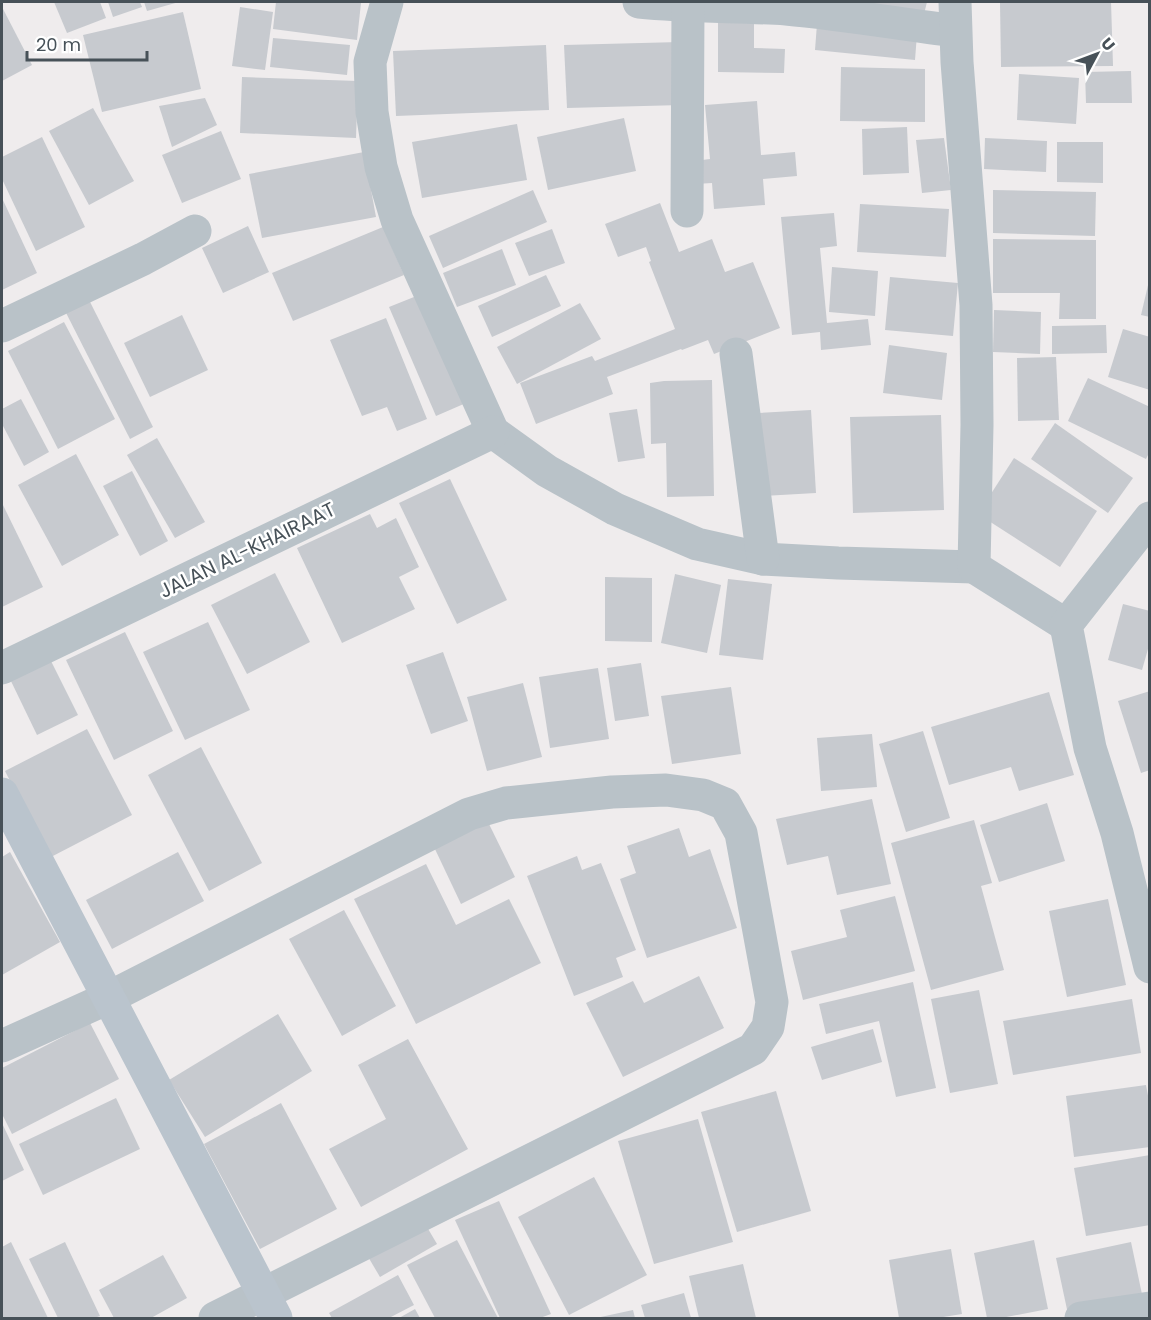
<svg xmlns="http://www.w3.org/2000/svg" width="1151" height="1320" font-family="Poppins,sans-serif">
<rect width="100%" height="100%" fill="#efeced"/>
<g fill="#c7cacf">
<polygon points="54,2 100,2 106,18 67,33"/>
<polygon points="108,2 140,2 142,7 113,17"/>
<polygon points="144,2 179,2 147,11"/>
<polygon points="276,2 345,2 361,3 357,40 273,29"/>
<polygon points="861,2 927,2 924,14"/>
<polygon points="1111,2 1113,66 1001,67 1000,3"/>
<polygon points="2,7 32,65 2,81"/>
<polygon points="240,7 273,12 265,70 232,66"/>
<polygon points="718,8 754,8 754,48 785,49 784,73 718,72"/>
<polygon points="183,12 201,89 102,112 83,35"/>
<polygon points="817,24 917,34 915,60 815,50"/>
<polygon points="273,38 350,45 347,75 270,67"/>
<polygon points="680,42 682,105 567,108 564,45"/>
<polygon points="546,45 549,110 396,116 393,51"/>
<polygon points="841,67 925,69 925,122 840,121"/>
<polygon points="1131,71 1132,103 1086,103 1085,72"/>
<polygon points="1019,74 1079,78 1076,124 1017,120"/>
<polygon points="242,77 358,81 356,138 240,133"/>
<polygon points="205,98 217,125 172,147 159,106"/>
<polygon points="757,101 761,155 795,152 797,176 763,179 765,205 714,209 712,183 696,184 694,161 710,159 705,105"/>
<polygon points="93,108 134,181 89,205 49,131"/>
<polygon points="624,118 636,171 548,190 537,137"/>
<polygon points="517,124 527,180 422,198 412,142"/>
<polygon points="907,127 909,173 863,175 862,129"/>
<polygon points="221,131 241,179 182,203 162,155"/>
<polygon points="42,137 85,227 36,251 2,179 2,157"/>
<polygon points="944,138 951,190 922,193 916,140"/>
<polygon points="985,138 1047,141 1046,172 984,169"/>
<polygon points="1057,142 1103,142 1103,183 1057,182"/>
<polygon points="364,152 376,217 262,238 249,174"/>
<polygon points="533,190 547,222 443,268 429,236"/>
<polygon points="993,190 1096,192 1095,236 993,233"/>
<polygon points="2,198 37,273 2,290"/>
<polygon points="660,203 679,252 712,239 725,272 753,262 780,328 714,354 708,340 682,350 681,349 607,377 613,394 536,424 520,383 592,356 595,361 675,329 649,262 651,261 646,247 618,257 605,224"/>
<polygon points="860,204 949,209 946,257 857,252"/>
<polygon points="834,213 837,246 820,248 827,323 868,319 871,345 821,350 820,332 792,335 781,217"/>
<polygon points="248,226 269,272 223,293 202,248"/>
<polygon points="383,227 404,275 293,321 272,273"/>
<polygon points="552,229 565,263 529,276 515,243"/>
<polygon points="993,239 1096,240 1096,319 1059,319 1060,293 993,293"/>
<polygon points="502,249 516,285 457,307 443,273"/>
<polygon points="832,267 878,271 875,316 829,312"/>
<polygon points="546,275 561,306 492,337 478,306"/>
<polygon points="890,277 958,283 953,336 885,330"/>
<polygon points="1149,281 1150,281 1150,317 1141,315"/>
<polygon points="83,288 153,427 130,439 59,299"/>
<polygon points="419,295 466,403 436,416 389,307"/>
<polygon points="580,303 601,339 517,384 497,347"/>
<polygon points="994,310 1041,312 1040,354 993,352"/>
<polygon points="182,315 208,370 150,397 124,343"/>
<polygon points="386,318 427,419 397,431 387,407 362,416 330,340"/>
<polygon points="64,322 115,419 58,449 8,351"/>
<polygon points="1106,325 1107,353 1052,354 1052,326"/>
<polygon points="1123,329 1150,337 1150,390 1108,377"/>
<polygon points="889,345 947,353 942,400 883,393"/>
<polygon points="1056,357 1059,420 1018,421 1017,358"/>
<polygon points="1088,378 1150,407 1150,451 1146,459 1068,421"/>
<polygon points="712,380 714,496 667,497 666,443 651,444 650,383 664,381"/>
<polygon points="21,399 49,452 24,466 2,424 2,409"/>
<polygon points="637,409 645,458 618,462 609,413"/>
<polygon points="811,410 816,493 763,496 758,413"/>
<polygon points="941,415 944,510 853,513 850,417"/>
<polygon points="1055,423 1133,478 1108,513 1031,459"/>
<polygon points="157,438 205,522 175,538 127,455"/>
<polygon points="76,454 119,535 62,566 18,485"/>
<polygon points="1014,458 1097,511 1060,567 978,514"/>
<polygon points="132,471 168,541 140,556 103,486"/>
<polygon points="450,479 507,600 457,624 399,503"/>
<polygon points="2,503 43,587 2,607"/>
<polygon points="370,514 377,528 396,518 419,567 399,577 415,609 342,643 297,548"/>
<polygon points="275,573 310,642 247,674 211,605"/>
<polygon points="675,574 721,585 707,653 661,643"/>
<polygon points="605,577 652,578 652,642 605,641"/>
<polygon points="728,579 772,584 763,660 719,655"/>
<polygon points="1123,604 1150,611 1150,642 1142,670 1108,660"/>
<polygon points="208,622 250,710 185,740 143,652"/>
<polygon points="125,632 173,731 114,760 66,660"/>
<polygon points="443,652 468,721 431,734 406,665"/>
<polygon points="49,657 78,715 37,735 9,677"/>
<polygon points="641,663 649,716 615,721 607,668"/>
<polygon points="598,668 609,739 550,748 539,677"/>
<polygon points="523,683 542,757 487,771 467,697"/>
<polygon points="731,687 741,754 672,764 661,696"/>
<polygon points="1150,691 1150,770 1141,773 1118,701"/>
<polygon points="1049,692 1074,775 1019,791 1011,767 949,785 931,727"/>
<polygon points="87,729 132,815 49,858 5,771"/>
<polygon points="923,731 950,818 906,832 879,744"/>
<polygon points="872,734 877,787 821,791 817,738"/>
<polygon points="201,747 262,863 209,891 148,775"/>
<polygon points="872,799 891,884 837,895 828,856 787,865 776,819"/>
<polygon points="1047,803 1065,861 999,882 980,825"/>
<polygon points="974,820 992,883 981,886 1004,970 931,990 891,843"/>
<polygon points="488,822 515,877 461,904 434,847"/>
<polygon points="679,828 689,857 710,849 737,928 647,958 620,879 636,873 627,846"/>
<polygon points="10,852 60,942 2,975 2,857"/>
<polygon points="178,852 204,901 112,949 86,900"/>
<polygon points="577,856 582,870 601,863 636,950 616,958 623,977 574,996 527,876"/>
<polygon points="426,864 456,925 509,899 541,963 416,1024 354,899"/>
<polygon points="895,896 915,971 803,1000 791,951 847,937 840,910"/>
<polygon points="1108,899 1126,985 1067,997 1049,911"/>
<polygon points="344,910 396,1006 342,1036 289,939"/>
<polygon points="699,976 724,1028 623,1077 586,1003 633,981 644,1003"/>
<polygon points="913,982 936,1088 896,1097 879,1021 826,1034 819,1004"/>
<polygon points="979,990 998,1084 950,1093 931,999"/>
<polygon points="1132,999 1141,1053 1013,1075 1003,1021"/>
<polygon points="278,1014 312,1071 205,1137 169,1080"/>
<polygon points="90,1023 119,1079 12,1134 2,1114 2,1068"/>
<polygon points="873,1029 882,1062 822,1080 811,1047"/>
<polygon points="408,1039 468,1149 361,1207 329,1149 386,1119 358,1065"/>
<polygon points="1146,1085 1150,1106 1150,1147 1074,1157 1066,1096"/>
<polygon points="776,1091 811,1211 737,1232 701,1112"/>
<polygon points="116,1098 140,1149 43,1195 19,1144"/>
<polygon points="281,1103 337,1209 260,1249 204,1144"/>
<polygon points="698,1119 733,1242 654,1264 618,1141"/>
<polygon points="2,1123 24,1170 2,1181"/>
<polygon points="1150,1155 1150,1225 1086,1236 1074,1168"/>
<polygon points="594,1177 647,1275 569,1315 518,1217"/>
<polygon points="499,1201 551,1314 540,1318 500,1318 455,1220"/>
<polygon points="424,1222 437,1244 380,1277 367,1255"/>
<polygon points="457,1240 498,1318 435,1318 407,1265"/>
<polygon points="1034,1240 1048,1309 1001,1318 987,1318 974,1253"/>
<polygon points="11,1242 48,1318 2,1318 2,1247"/>
<polygon points="65,1242 100,1316 94,1318 58,1318 29,1259"/>
<polygon points="1131,1242 1143,1299 1068,1314 1056,1258"/>
<polygon points="951,1249 962,1314 937,1318 899,1318 889,1260"/>
<polygon points="163,1255 187,1298 151,1318 114,1318 99,1290"/>
<polygon points="743,1264 756,1318 699,1318 689,1276"/>
<polygon points="398,1275 414,1305 389,1318 332,1318 329,1313"/>
<polygon points="684,1293 691,1318 645,1318 641,1305"/>
<polygon points="415,1309 420,1318 399,1318"/>
<polygon points="633,1310 635,1318 596,1318"/>
</g>
<g fill="none" stroke-linecap="round" stroke-linejoin="round">
<g stroke="#b9c2c8" stroke-width="33">
<polyline points="387,2 370,62 372,112 381,167 397,220 493,432 547,471 615,509 697,544 763,559 838,563 974,567"/>
<path d="M639 2C688 7 737 6 786 9 843 14 899 24 955 31"/>
<polyline points="955,2 957,62 976,305 977,425 974,567 1066,625"/>
<polyline points="687,211 688,5"/>
<polyline points="2,326 143,259 195,231"/>
<polyline points="736,354 763,559"/>
<polyline points="1150,518 1066,625 1090,748 1117,833 1150,967"/>
<polyline points="2,668 493,432"/>
<polyline points="2,1046 108,998 469,814 506,803 612,792 666,790 703,795 725,804 741,833 772,1002 768,1027 753,1049 215,1318"/>
<polyline points="1081,1318 1150,1308"/>
</g>
<polyline stroke="#bac4cd" stroke-width="33" points="2,794 276,1318"/>
</g>
<g text-anchor="middle" dominant-baseline="central" stroke-width="5" stroke-linejoin="round" paint-order="stroke">
<g font-size="20" fill="#475158" stroke="#fff">
<text transform="translate(247 550) rotate(-26)">JALAN AL-KHAIRAAT</text>
</g>
</g>
<rect width="1151" height="1320" fill="none" stroke="#475158" stroke-width="6"/>
<g transform="translate(1097 54) rotate(49)" stroke="#ffffff" stroke-width="4.5" paint-order="stroke">
<path d="M0-4.5L10 22L0 15L-10 22Z" fill="#475158"/>
<text y="-9" font-size="16" font-weight="bold" text-anchor="middle" fill="#475158">U</text>
</g>
<path d="M27 51v9h120v-9" fill="none" stroke="#475158" stroke-width="3"/>
<text x="36" y="51" font-size="18" fill="#475158" stroke="#ffffff" stroke-width="4.5" paint-order="stroke">20 m</text>
</svg>
